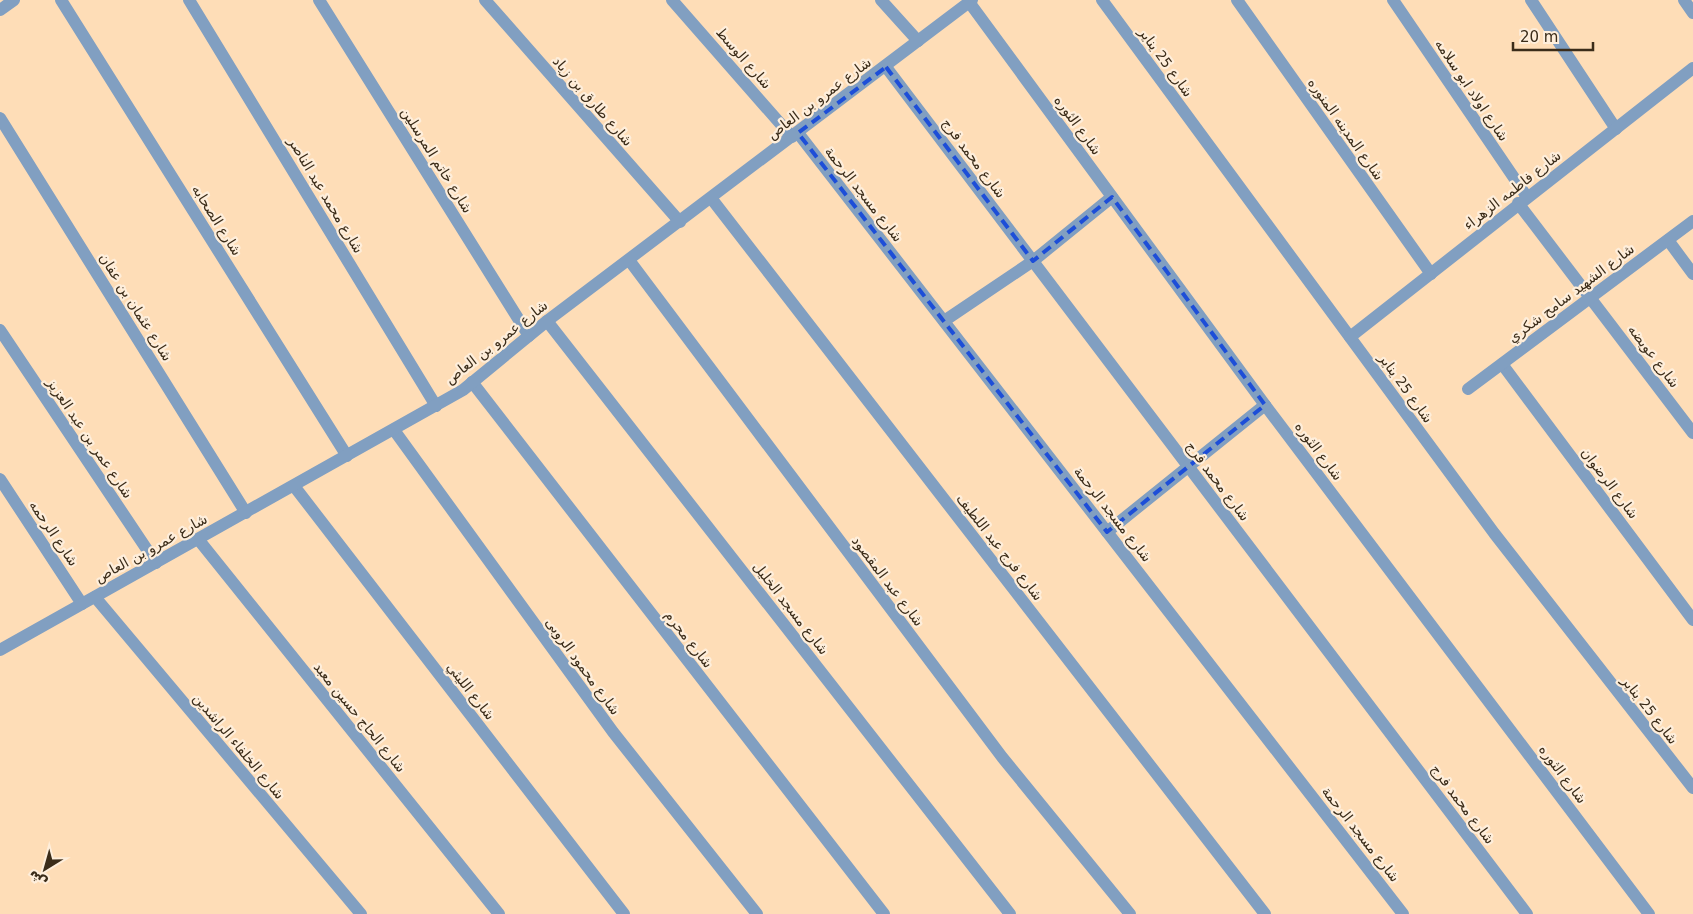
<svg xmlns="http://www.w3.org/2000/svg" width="1693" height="914" font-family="'DejaVu Sans','Noto Naskh Arabic',sans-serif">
<rect width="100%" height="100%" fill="#feddb7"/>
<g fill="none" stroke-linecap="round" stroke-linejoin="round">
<g stroke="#819fc1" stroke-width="12">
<polyline points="61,0 347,456"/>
<polyline points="189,0 436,406"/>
<polyline points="319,0 529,336"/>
<polyline points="485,0 680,222"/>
<polyline points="672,0 792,137"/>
<polyline points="881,0 918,41"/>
<polyline points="1102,0 1494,533 1693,788"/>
<polyline points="1237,0 1431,274"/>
<polyline points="1393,0 1527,197"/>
<polyline points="1531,0 1616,129"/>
<polyline points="1684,0 1693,13"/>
<polyline points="969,2 1265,405 1649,914"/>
<polyline points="0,10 14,0"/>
<polyline points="886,67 1527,914"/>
<polyline points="0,118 246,513"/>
<polyline points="798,133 1403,914"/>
<polyline points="711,198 1265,914"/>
<polyline points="1518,203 1693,433"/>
<polyline points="1668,240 1693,274"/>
<polyline points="629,260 1002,757 1130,914"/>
<polyline points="547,321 1010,914"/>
<polyline points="944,321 1033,261 1112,197"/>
<polyline points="0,330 156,563"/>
<polyline points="1350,337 1693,68"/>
<polyline points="1502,364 1693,620"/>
<polyline points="472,382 884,914"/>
<polyline points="1468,389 1693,221"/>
<polyline points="394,430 613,732 757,914"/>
<polyline points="0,479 82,604"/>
<polyline points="294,486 624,914"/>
<polyline points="1107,532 1265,405"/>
<polyline points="198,539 499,914"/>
<polyline points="95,597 361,914"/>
<polyline points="0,650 463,390 547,321 972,0"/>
</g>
</g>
<path fill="none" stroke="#1d4ed8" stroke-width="4" stroke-dasharray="10 6" stroke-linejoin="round" d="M886 67 1033 261 1112 197 1265 405 1107 532 798 133Z"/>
<g text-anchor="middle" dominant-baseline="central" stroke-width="4.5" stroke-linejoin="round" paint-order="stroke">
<g font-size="14" fill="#3b2c19" stroke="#feeedb">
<text transform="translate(744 58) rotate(49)">شارع الوسط</text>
<text transform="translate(1166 62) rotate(54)">شارع 25 يناير</text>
<text transform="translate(1472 90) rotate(56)">شارع اولاد ابو سلامه</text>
<text transform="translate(819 98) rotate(-37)">شارع عمرو بن العاص</text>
<text transform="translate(593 101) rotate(49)">شارع طارق بن زياد</text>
<text transform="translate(1078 125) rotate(54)">شارع الثوره</text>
<text transform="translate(1346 129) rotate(55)">شارع المدينه المنوره</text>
<text transform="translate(974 158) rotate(53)">شارع محمد فرج</text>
<text transform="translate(437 160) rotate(58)">شارع خاتم المرسلين</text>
<text transform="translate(1512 190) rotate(-38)">شارع فاطمه الزهراء</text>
<text transform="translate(864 194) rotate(52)">شارع مسجد الرحمة</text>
<text transform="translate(326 195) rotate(59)">شارع محمد عبد الناصر</text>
<text transform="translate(217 220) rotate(58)">شارع الصحابه</text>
<text transform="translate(1571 293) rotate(-37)">شارع الشهيد سامح شكري</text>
<text transform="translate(136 307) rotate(58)">شارع عثمان بن عفان</text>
<text transform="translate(496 342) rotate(-38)">شارع عمرو بن العاص</text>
<text transform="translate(1654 356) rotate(53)">شارع عويضه</text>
<text transform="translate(1406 388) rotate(54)">شارع 25 يناير</text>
<text transform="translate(90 438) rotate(56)">شارع عمر بن عبد العزيز</text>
<text transform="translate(1319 451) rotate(53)">شارع الثوره</text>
<text transform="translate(1218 481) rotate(53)">شارع محمد فرج</text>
<text transform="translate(1610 483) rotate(53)">شارع الرضوان</text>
<text transform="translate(1113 514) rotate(52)">شارع مسجد الرحمة</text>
<text transform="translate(54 533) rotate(56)">شارع الرحمه</text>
<text transform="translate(1000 547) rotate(52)">شارع فرج عبد اللطيف</text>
<text transform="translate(151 548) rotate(-29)">شارع عمرو بن العاص</text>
<text transform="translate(888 581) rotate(53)">شارع عبد المقصود</text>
<text transform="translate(791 608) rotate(52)">شارع مسجد الخليل</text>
<text transform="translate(689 639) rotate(52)">شارع محرم</text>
<text transform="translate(583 666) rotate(54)">شارع محمود الروبى</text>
<text transform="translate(471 691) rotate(52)">شارع الليثي</text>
<text transform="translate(1650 710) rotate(52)">شارع 25 يناير</text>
<text transform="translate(360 717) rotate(51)">شارع الحاج حسين معبد</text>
<text transform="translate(239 746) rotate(50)">شارع الخلفاء الراشدين</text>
<text transform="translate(1563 774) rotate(53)">شارع الثوره</text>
<text transform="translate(1463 804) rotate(53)">شارع محمد فرج</text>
<text transform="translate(1361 834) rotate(52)">شارع مسجد الرحمة</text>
</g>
</g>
<g transform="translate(45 869) rotate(217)" stroke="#feeedb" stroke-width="4" paint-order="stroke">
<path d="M0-4L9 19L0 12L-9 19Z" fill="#3b2c19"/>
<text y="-8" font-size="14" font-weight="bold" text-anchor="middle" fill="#3b2c19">ش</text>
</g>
<path d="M1513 42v8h80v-8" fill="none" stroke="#3b2c19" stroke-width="2.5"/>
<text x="1520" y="42" font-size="15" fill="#3b2c19" stroke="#feeedb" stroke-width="4" paint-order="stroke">20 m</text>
</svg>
